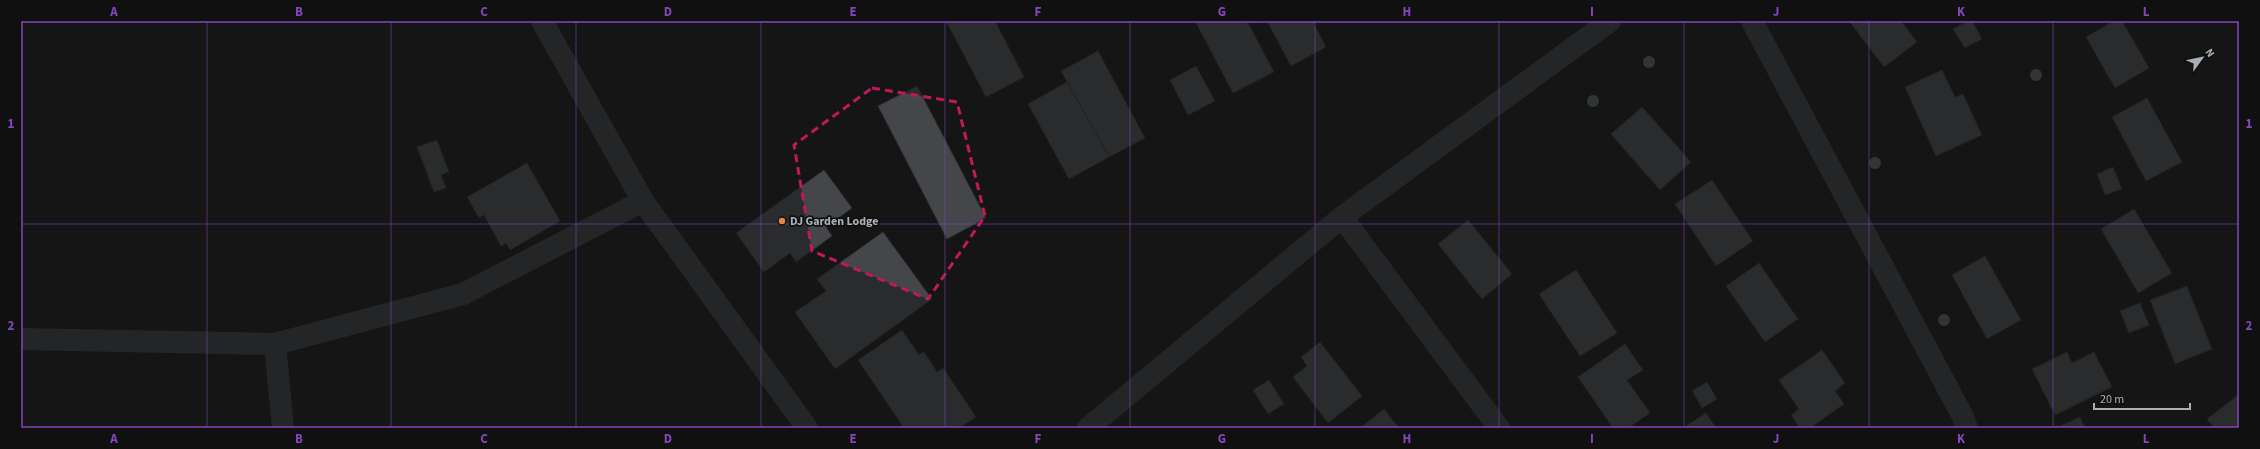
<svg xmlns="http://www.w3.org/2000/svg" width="2260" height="449" font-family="'Source Sans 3',sans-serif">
<rect width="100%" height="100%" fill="#151516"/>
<g fill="#444649" stroke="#2f3032">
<polygon points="946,21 995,21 1024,77 986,97"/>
<polygon points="1195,21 1247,21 1274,72 1233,93"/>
<polygon points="1267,21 1319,21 1314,24 1326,47 1291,66"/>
<polygon points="1849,21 1901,21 1917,42 1884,67"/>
<polygon points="1968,21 1972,21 1982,39 1965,48 1953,29"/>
<polygon points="2114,21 2122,21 2149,68 2115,88 2086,37"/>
<polygon points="1098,51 1145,138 1109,157 1061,71"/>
<polygon points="1196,66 1215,101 1188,115 1170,80"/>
<polygon points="1942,70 1955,97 1963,94 1982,135 1936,156 1905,87"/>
<polygon points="1067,82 1109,157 1069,179 1028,104"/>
<polygon points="917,86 986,218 947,239 878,106"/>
<polygon points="2147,98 2182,162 2146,181 2112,117"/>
<polygon points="1642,107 1691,162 1660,190 1611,134"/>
<polygon points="437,140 449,172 441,175 446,188 434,192 417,147"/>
<polygon points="527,163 560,221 510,250 506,243 501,246 484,215 479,218 467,197"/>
<polygon points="2113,167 2122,189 2105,195 2097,174"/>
<polygon points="824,170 852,208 826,227 832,236 796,262 790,253 764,272 736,233"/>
<polygon points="1712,180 1753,241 1716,266 1675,204"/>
<polygon points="2134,209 2172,273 2138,293 2101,229"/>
<polygon points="1468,220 1512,274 1482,299 1438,244"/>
<polygon points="883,232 932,299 835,369 795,312 826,291 817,279"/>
<polygon points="1985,256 2021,320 1987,339 1952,275"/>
<polygon points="1759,263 1798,319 1765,342 1726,286"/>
<polygon points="1576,270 1617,333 1580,356 1539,294"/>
<polygon points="2187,286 2212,349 2175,364 2150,300"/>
<polygon points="2140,303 2149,325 2129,333 2120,311"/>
<polygon points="902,330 919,355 924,352 937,372 943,368 976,417 959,428 904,428 858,360"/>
<polygon points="1320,342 1362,396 1328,423 1293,377 1307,366 1301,357"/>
<polygon points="1625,344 1643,370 1627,380 1650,413 1628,428 1613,428 1578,377"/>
<polygon points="1822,350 1845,383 1835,391 1844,404 1810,428 1800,428 1791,415 1799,409 1779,380"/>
<polygon points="2067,352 2072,363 2094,352 2112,387 2055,415 2032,369"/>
<polygon points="1269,380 1284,404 1268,414 1253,390"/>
<polygon points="1707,382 1717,399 1702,408 1692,391"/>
<polygon points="2238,395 2239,428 2214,428 2207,419"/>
<polygon points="1384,409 1399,428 1360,428"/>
<polygon points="1706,413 1716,428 1683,428"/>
<polygon points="2080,417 2085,428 2056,428"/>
</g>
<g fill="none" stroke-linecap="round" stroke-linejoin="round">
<g stroke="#36383b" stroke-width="22">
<polyline points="542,21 643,201 807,428"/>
<polyline points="1752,21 1962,415 1967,428"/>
<polyline points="1342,217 1499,428"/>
<polyline points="21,339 275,344 463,294 643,201"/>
<polyline points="275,344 283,428"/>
<polyline points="1088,428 1342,217 1610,21"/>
</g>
</g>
<g fill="#536050">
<circle cx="1649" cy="62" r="6"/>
<circle cx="2036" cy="75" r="6"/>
<circle cx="1593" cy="101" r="6"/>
<circle cx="1875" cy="163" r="6"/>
<circle cx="1944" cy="320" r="6"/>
</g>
<path d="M0 0H2260V449H0ZM872 88 957 102 985 216 928 299 812 251 794 145Z" fill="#151516" fill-opacity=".55" fill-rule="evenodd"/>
<path fill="none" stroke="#c2185b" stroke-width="3" stroke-dasharray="8 5" stroke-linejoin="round" d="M872 88 957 102 985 216 928 299 812 251 794 145Z"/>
<path fill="none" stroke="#8446bd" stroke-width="1" stroke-opacity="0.55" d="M207 21V428M391 21V428M576 21V428M761 21V428M945 21V428M1130 21V428M1315 21V428M1499 21V428M1684 21V428M1869 21V428M2053 21V428M21 224H2239"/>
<circle fill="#e08743" stroke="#101011" stroke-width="1.5" cx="782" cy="221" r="4"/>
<g text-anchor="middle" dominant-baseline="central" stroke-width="3.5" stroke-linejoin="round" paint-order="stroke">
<g font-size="12" font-weight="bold" fill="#a8afb5" stroke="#101011" text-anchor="start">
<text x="790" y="221">DJ Garden Lodge</text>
</g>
</g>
<rect width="2260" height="449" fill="none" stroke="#101011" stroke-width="44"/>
<g transform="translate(2202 58) rotate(57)" stroke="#101011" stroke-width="3" paint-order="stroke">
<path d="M0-3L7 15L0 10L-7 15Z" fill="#a8afb5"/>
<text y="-6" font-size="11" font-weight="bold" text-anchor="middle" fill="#a8afb5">N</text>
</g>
<path d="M2094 403v6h96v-6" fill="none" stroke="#a8afb5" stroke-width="2"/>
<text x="2100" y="403" font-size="12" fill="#a8afb5" stroke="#101011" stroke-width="3" paint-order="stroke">20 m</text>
<rect x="22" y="22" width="2216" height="405" fill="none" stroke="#8446bd" stroke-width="1.5"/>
<g font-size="13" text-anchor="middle" font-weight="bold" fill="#8446bd">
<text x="114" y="16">A</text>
<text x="299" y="16">B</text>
<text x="484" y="16">C</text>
<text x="668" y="16">D</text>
<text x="853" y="16">E</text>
<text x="1038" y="16">F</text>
<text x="1222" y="16">G</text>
<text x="1407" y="16">H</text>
<text x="1592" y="16">I</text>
<text x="1776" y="16">J</text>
<text x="1961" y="16">K</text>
<text x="2146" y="16">L</text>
<text x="11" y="128">1</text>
<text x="2249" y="128">1</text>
<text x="11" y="330">2</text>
<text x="2249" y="330">2</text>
<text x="114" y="443">A</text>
<text x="299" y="443">B</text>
<text x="484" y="443">C</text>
<text x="668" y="443">D</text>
<text x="853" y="443">E</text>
<text x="1038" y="443">F</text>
<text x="1222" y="443">G</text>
<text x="1407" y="443">H</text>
<text x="1592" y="443">I</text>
<text x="1776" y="443">J</text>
<text x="1961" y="443">K</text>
<text x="2146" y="443">L</text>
</g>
</svg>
